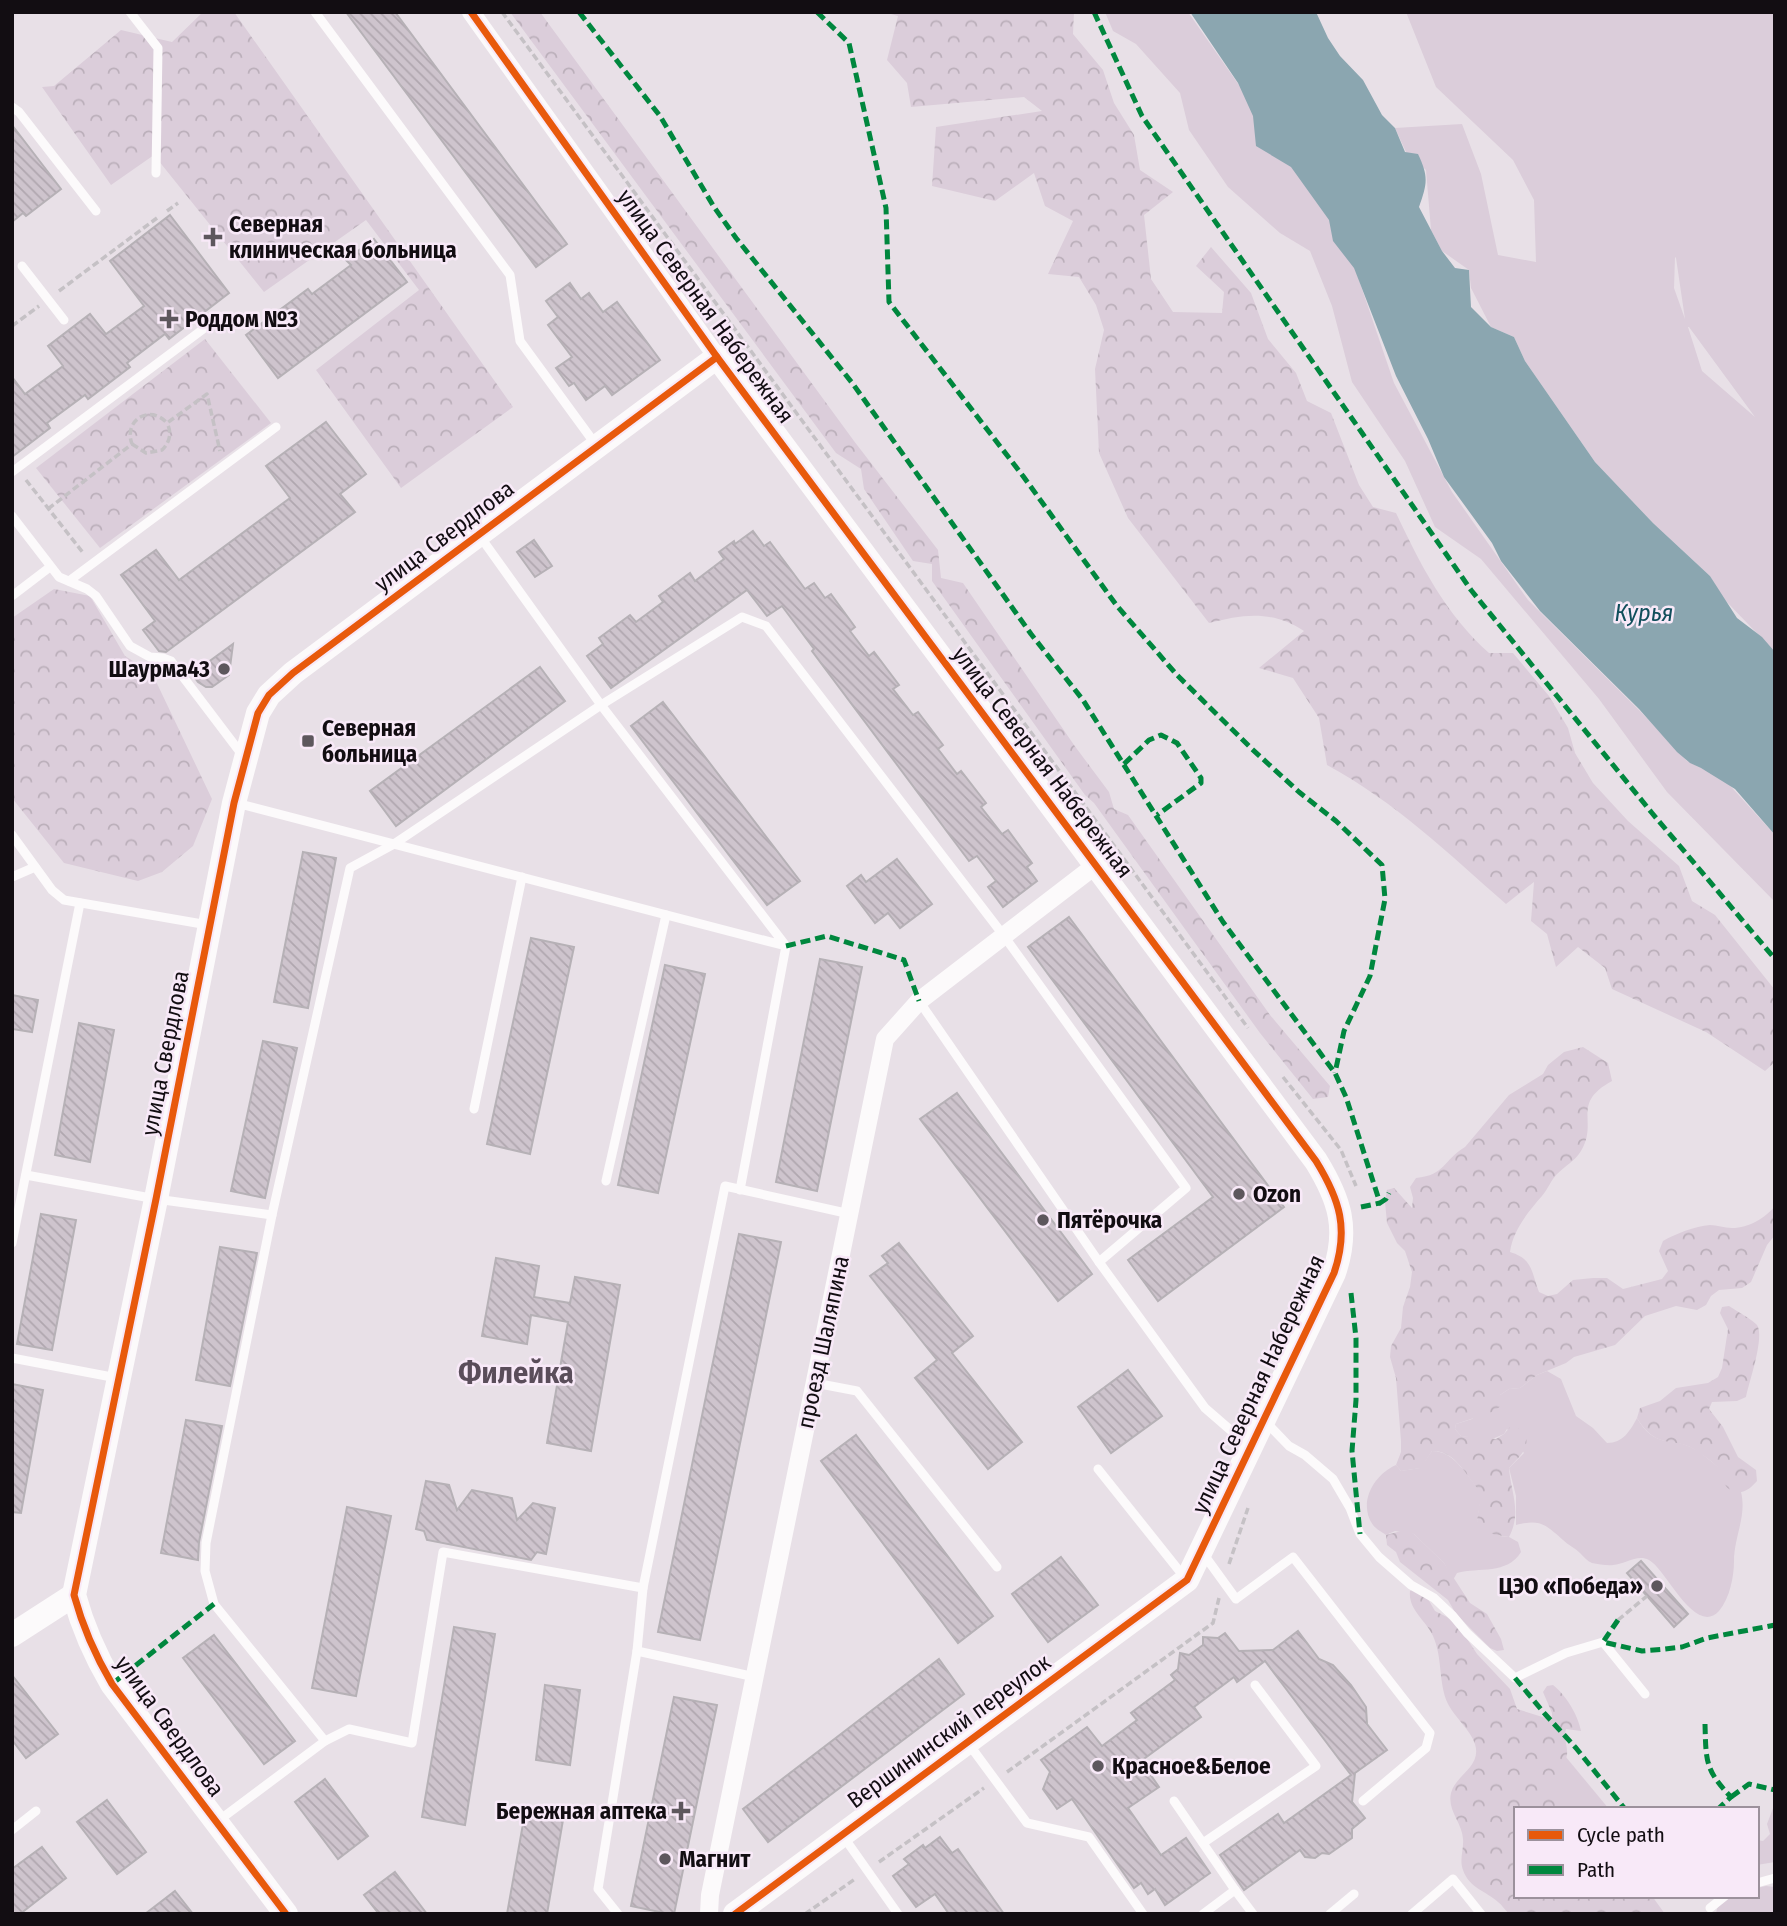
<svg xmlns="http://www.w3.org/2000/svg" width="1787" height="1926" font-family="'Fira Sans Condensed',sans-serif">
<defs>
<pattern id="forest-crowns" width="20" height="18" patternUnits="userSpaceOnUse" patternTransform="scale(1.75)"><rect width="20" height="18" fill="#dbcdda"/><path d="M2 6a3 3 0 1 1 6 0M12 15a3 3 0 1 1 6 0" fill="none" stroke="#bbafba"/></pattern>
<pattern id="building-back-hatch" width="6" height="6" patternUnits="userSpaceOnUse" patternTransform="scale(1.75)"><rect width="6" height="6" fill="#cec4cd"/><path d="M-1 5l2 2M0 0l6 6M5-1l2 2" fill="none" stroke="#b0a7af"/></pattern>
</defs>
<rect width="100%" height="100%" fill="#e8e0e7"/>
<g fill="#dbcdda" fill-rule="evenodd">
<polygon points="1105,12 1188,12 1344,236 1394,383 1452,492 1528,600 1642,713 1687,761 1725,780 1775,835 1775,902 1667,792 1599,699 1481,559 1435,527 1405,461 1352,382 1332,306 1310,251 1280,233 1228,187 1189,130 1180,93 1136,44 1113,31"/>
<path d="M1406 12H1775V652L1722 597 1710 576 1653 523 1595 462 1525 361 1514 337 1491 327 1471 288 1469 270 1442 251 1431 230 1426 170 1406 152 1395 128 1462 124 1481 174 1498 255 1536 262 1534 200 1513 160 1436 87ZM1675 257 1676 258 1685 319 1674 288ZM1688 327H1689L1755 417 1702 371Z"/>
<path d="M1547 1371 1561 1379 1576 1416 1593 1428 1607 1443C1623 1443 1630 1431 1637 1418 1656 1451 1673 1435 1696 1450 1700 1452 1716 1465 1718 1467 1730 1479 1717 1487 1741 1492 1747 1516 1734 1537 1734 1561 1734 1576 1730 1598 1719 1611 1695 1637 1666 1569 1649 1560 1637 1554 1626 1564 1613 1565 1608 1566 1598 1564 1592 1563 1587 1561 1584 1557 1580 1553 1575 1548 1568 1545 1563 1540 1545 1524 1540 1519 1516 1525V1496L1509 1468 1524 1453 1507 1429 1504 1434 1490 1440 1461 1436 1455 1429 1456 1424 1472 1419 1500 1395 1509 1389 1520 1388 1537 1375Z"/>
<path d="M1432 1451C1456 1451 1466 1477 1482 1492L1477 1521 1500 1536 1509 1537 1518 1542 1521 1552C1507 1575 1479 1567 1457 1573L1453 1580 1444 1563 1414 1534 1395 1531 1386 1535C1382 1532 1376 1529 1373 1525 1357 1502 1375 1474 1396 1465L1401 1471 1420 1468Z"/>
<polygon points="1546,1733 1609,1809 1516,1809"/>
<polygon points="1775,1803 1775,1862 1757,1865 1757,1840 1763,1841 1770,1834 1767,1824"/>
<path d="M1766 1886 1775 1887V1914H1716C1720 1890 1738 1896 1757 1896V1888Z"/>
</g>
<g fill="url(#forest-crowns)">
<polygon points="203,12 234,12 513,407 401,488 316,370 419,290 366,220 264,292 154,155 111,185 42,87 54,86 121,30 172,42"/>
<polygon points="510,12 540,12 854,441 938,550 941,578 963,583 1074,745 1109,792 1114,809 1128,815 1270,1015 1330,1086 1328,1097 1313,1099 1260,1033 1094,803 1085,795 932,581 932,564 913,561 864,489 861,469 836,453"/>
<path d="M884 12H1074L1073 34 1103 70 1114 103 1134 135 1140 170 1173 192 1144 215 1151 279 1173 312 1222 313 1224 292 1196 266 1211 247 1251 293 1268 339 1296 373 1307 401 1331 413 1359 485 1373 507 1396 513C1420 564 1446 615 1489 653H1513L1549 696 1568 728 1575 753 1593 783 1628 821 1679 866 1692 901 1715 915 1775 990V1062L1765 1071 1706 1032 1612 989 1605 968 1578 947 1556 967 1547 934 1531 921 1534 882 1506 904C1449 854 1394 801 1327 765L1319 718 1293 678 1259 668 1304 631C1272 610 1244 614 1209 623L1128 518 1099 453 1095 369 1104 330 1096 305 1079 277 1048 274 1073 221 1045 206 1034 173 995 201 932 186 936 127 1042 111 1024 97 911 107 907 83 887 60 898 16Z"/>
<polygon points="205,339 271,423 100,548 36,468"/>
<polygon points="54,589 90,596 125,656 152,673 212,799 193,846 162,872 138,881 64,863 12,798 12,618"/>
<path d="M1583 1047 1608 1063 1612 1081C1570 1104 1599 1121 1581 1151 1575 1161 1565 1166 1557 1174 1551 1180 1548 1189 1542 1196 1528 1212 1513 1230 1510 1252 1533 1259 1531 1271 1539 1292L1548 1296 1557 1294 1573 1280 1593 1278H1607L1623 1289 1662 1279 1668 1271 1659 1251 1663 1241C1675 1234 1695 1226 1710 1225 1717 1225 1724 1228 1732 1228 1749 1228 1765 1218 1775 1206V1235L1767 1245 1751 1282 1742 1288 1719 1290 1711 1296 1706 1305 1697 1310 1676 1306 1645 1316 1615 1345 1574 1357 1566 1363 1537 1375 1520 1388 1509 1389 1500 1395 1501 1406 1492 1412 1456 1424 1455 1429 1461 1436 1496 1439 1504 1434 1511 1426 1516 1427 1526 1434C1529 1450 1519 1457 1509 1468 1511 1493 1522 1512 1509 1537 1495 1535 1485 1534 1477 1521L1481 1492C1466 1477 1456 1450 1432 1451L1421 1468 1401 1471 1396 1465 1401 1452V1441L1396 1378 1390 1357 1391 1346 1401 1328 1403 1307 1410 1287 1412 1272 1405 1251 1397 1243 1387 1223 1385 1202 1387 1190 1394 1188 1412 1208 1413 1198 1410 1187 1416 1178C1446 1175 1443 1160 1465 1147L1509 1095 1543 1074 1548 1065 1564 1052Z"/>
<path d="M1729 1306C1735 1310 1753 1320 1757 1325 1765 1337 1749 1382 1746 1397L1737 1401 1712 1402 1709 1409 1723 1427 1738 1457 1756 1470 1757 1481C1751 1488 1743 1495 1733 1491 1721 1486 1725 1478 1719 1469 1715 1463 1704 1456 1698 1452 1675 1434 1658 1453 1637 1418L1640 1408 1660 1401 1676 1388 1708 1383 1718 1377 1722 1368 1728 1329 1720 1313 1722 1307Z"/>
<polygon points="1405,1530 1414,1534 1444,1563 1470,1603 1487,1614 1501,1639 1504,1650 1497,1651 1490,1648 1456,1614 1448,1600 1400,1562 1396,1552 1387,1545 1386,1535"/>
<path d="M1414 1589 1428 1599 1435 1611 1447 1617 1462 1631 1477 1654 1510 1689 1517 1709 1552 1720V1713L1543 1692 1547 1686 1553 1685C1566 1695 1578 1715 1581 1731L1566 1729C1563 1738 1568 1746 1567 1755L1555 1797 1561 1809H1516V1896H1652L1665 1914H1509C1505 1910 1502 1905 1498 1902 1486 1891 1469 1888 1463 1870 1459 1860 1464 1849 1463 1839 1462 1822 1447 1811 1451 1793 1456 1774 1482 1767 1475 1744 1470 1729 1455 1718 1448 1704 1438 1683 1443 1658 1433 1636 1426 1620 1408 1610 1410 1591Z"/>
</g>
<path fill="#8ba6b0" d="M1190 12H1316L1328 38 1340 56 1363 80 1382 115 1395 128 1405 152 1418 154C1429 177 1427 184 1419 207L1442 251 1455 268 1469 270 1471 307 1491 327 1514 337 1525 361 1595 462 1653 523 1710 576 1737 618 1762 637 1775 652V835L1735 789 1701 768 1690 763 1677 752 1639 709 1540 611 1519 584 1501 561 1492 543 1444 477 1428 439 1396 376 1354 268 1333 241 1329 220 1291 167 1256 146 1253 116 1238 83Z"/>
<g fill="url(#building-back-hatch)" stroke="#b6b1b6" stroke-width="2">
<polygon points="346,12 395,12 567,244 536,267"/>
<polygon points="12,125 61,189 26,216 23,213 12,222"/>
<polygon points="170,215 229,293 169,339 165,334 127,363 130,367 88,399 85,395 47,423 50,428 12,457 12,377 25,394 63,366 48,346 90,314 106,334 144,306 110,261"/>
<polygon points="374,239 407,282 278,378 246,335 308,289 312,294 351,265 346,260"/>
<polygon points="570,283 581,299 589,293 603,312 617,302 660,360 612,395 605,386 586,400 574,383 569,386 556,368 572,357 548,325 558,317 546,301"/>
<polygon points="326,422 366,474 340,494 355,512 166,652 159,651 143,630 155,621 121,575 156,550 179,580 290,498 266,466"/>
<polygon points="753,531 764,546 770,542 805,589 814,583 825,598 831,594 855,627 850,631 869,656 874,652 899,685 893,689 913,715 918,712 943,745 938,749 957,774 961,771 986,803 981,807 1002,834 1008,830 1032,863 1027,867 1037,881 1003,907 988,887 996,881 977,856 969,861 812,651 814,649 782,606 767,616 747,590 611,688 587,656 603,644 599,638 630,615 636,622 663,602 659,596 690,573 695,581 724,559 719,552 734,541 735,544"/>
<polygon points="534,540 552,566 535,577 517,552"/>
<polygon points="233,644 229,675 212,687 206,687 198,682 192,674"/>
<polygon points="540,667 565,701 396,826 370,791"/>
<polygon points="663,702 800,881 767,905 631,726"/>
<polygon points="303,852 336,858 308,1008 274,1002"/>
<polygon points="897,859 932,904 900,928 888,913 875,923 847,886 861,875 866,882"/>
<polygon points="1069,917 1284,1207 1158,1301 1128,1260 1213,1197 1028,947"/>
<polygon points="531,938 574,947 530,1154 487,1144"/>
<polygon points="820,959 862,967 817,1191 776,1182"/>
<polygon points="665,965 705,974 658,1193 618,1185"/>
<polygon points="12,995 38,1000 32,1032 12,1029"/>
<polygon points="79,1023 114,1030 90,1162 55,1155"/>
<polygon points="263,1041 297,1048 265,1198 231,1191"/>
<polygon points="957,1093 1092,1274 1058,1301 920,1119"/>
<polygon points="41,1214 76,1220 52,1350 17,1344"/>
<polygon points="739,1234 781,1242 700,1640 658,1632"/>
<polygon points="899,1243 973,1336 952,1353 1022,1442 988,1469 915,1378 937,1360 870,1276 888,1263 882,1256"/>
<polygon points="220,1247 257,1253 230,1386 196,1380"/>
<polygon points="496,1258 539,1266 534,1297 570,1303 575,1277 620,1285 591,1451 547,1443 568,1322 531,1315 527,1344 482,1336"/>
<polygon points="1128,1370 1162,1416 1111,1453 1078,1407"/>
<polygon points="12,1384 43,1390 21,1513 12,1512"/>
<polygon points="186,1420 222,1426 199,1542 198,1560 161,1553"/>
<polygon points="856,1435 993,1616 958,1643 821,1461"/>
<polygon points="426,1481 449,1485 457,1510 472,1490 512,1498 517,1520 533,1503 555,1508 546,1554 537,1552 531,1560 427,1540 424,1531 416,1529"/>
<polygon points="347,1507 391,1516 356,1696 312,1688"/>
<polygon points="1061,1557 1098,1605 1048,1642 1012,1594"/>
<polygon points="1641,1561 1688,1614 1674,1627 1627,1573"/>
<polygon points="454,1627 495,1634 465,1825 422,1817"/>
<polygon points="1298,1631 1319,1659 1333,1665 1351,1685 1366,1707 1367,1724 1387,1750 1355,1773 1352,1802 1365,1818 1352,1829 1352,1838 1329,1854 1322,1853 1315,1858 1305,1857 1300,1850 1244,1890 1220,1855 1278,1814 1284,1823 1351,1775 1265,1661 1237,1682 1234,1677 1194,1707 1201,1717 1141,1761 1159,1787 1128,1808 1161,1855 1186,1838 1210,1873 1165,1905 1155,1889 1148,1894 1141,1883 1134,1888 1072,1799 1057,1809 1043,1789 1050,1772 1041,1760 1087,1727 1102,1746 1137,1720 1131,1713 1175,1680 1171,1675 1178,1669 1180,1653 1189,1655 1203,1645 1203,1637 1218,1638 1225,1633 1239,1651 1273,1650"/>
<polygon points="214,1635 295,1741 264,1764 183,1658"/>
<polygon points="939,1659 964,1694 768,1842 743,1809"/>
<polygon points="12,1675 58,1734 26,1758 12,1740"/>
<polygon points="545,1685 580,1690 570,1765 536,1760"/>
<polygon points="674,1697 717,1705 674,1914 669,1914 631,1906"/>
<polygon points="325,1779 368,1836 338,1859 295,1802"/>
<polygon points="107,1800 146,1852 117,1874 77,1822"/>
<polygon points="526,1807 564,1814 547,1914 507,1914"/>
<polygon points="940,1837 952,1853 958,1849 1004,1914 949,1914 935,1894 916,1907 893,1876 909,1864 904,1859 923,1845 925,1848"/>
<polygon points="42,1847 66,1878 20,1914 12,1914 12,1869"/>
<polygon points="395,1872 427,1914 379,1914 364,1895"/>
<polygon points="175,1891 193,1914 145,1914"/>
</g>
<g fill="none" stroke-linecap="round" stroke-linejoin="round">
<g stroke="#c5c1c5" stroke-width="3.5" stroke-dasharray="7 3.5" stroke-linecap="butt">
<polyline points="502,12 1248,1028"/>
<polyline points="167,211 178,203"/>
<polyline points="59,291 157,218"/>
<polyline points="12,326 39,306"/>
<path d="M132 444 146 453 162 450C170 442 172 433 167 423"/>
<polyline points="26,480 84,554"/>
<path d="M48 509 132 444C123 420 150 404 167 423L207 394 220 451"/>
<polyline points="1283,1077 1341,1150 1356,1186"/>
<polyline points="1229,1564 1248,1508"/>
<polyline points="1618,1620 1647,1596"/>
<polyline points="1007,1772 1213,1623 1219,1598"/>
<polyline points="879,1862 984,1788"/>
<polyline points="805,1914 855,1879"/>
</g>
<g stroke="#fcfafb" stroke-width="9">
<polyline points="130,12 158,48 156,173"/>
<polyline points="315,12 510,275 520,341 596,445"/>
<polyline points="12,107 19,112 96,211"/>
<polyline points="22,266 64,320"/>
<polyline points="12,472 218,318"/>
<polyline points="12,516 59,577 87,589 96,596 130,646 150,657 163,658 171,661 243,756"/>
<polyline points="69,581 276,427"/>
<polyline points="12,596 50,567"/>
<polyline points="236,803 786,946 601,705 479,535"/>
<polyline points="12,835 52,890 64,900 208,925"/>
<polyline points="12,877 35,867"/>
<polyline points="919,1001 1099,1262 1205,1408 1250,1447"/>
<polyline points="474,1109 522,877"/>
<polyline points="26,1175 156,1199 272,1215 350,868 394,844 601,705 742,617 766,626 1004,936 1186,1188 1099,1262"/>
<polyline points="606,1181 666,915"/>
<polyline points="740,1190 786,946"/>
<polyline points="12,1243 80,903"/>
<polyline points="12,1358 117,1378"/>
<polyline points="815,1383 857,1391 997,1567"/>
<polyline points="1266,1422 1289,1446 1305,1455 1333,1479 1350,1508 1360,1534 1379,1557 1411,1585 1434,1598 1453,1616 1467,1633 1515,1678 1566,1653 1603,1642 1645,1694"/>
<polyline points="1098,1469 1185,1578"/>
<polyline points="1202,1552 1236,1599 1293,1557 1430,1733 1426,1748 1363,1801"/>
<polyline points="643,1588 637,1651 755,1677"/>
<polyline points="325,1741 349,1729 412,1743 443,1552 643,1588 725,1186 850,1214"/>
<polyline points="968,1743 1027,1823 1089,1837 1143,1914"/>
<polyline points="1174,1801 1235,1890 1203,1914"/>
<polyline points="218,1821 325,1741 214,1604 205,1571 206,1543 272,1215"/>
<polyline points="12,1830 36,1811"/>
<polyline points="843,1836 898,1914"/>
<polyline points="1203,1843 1316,1766 1255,1685"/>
<polyline points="1757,1883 1775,1878"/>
<polyline points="1235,1890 1253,1914"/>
<polyline points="1710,1908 1725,1896"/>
<polyline points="618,1914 598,1889 637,1651"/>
<polyline points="1330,1914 1354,1894"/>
<polyline points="1412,1914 1453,1879 1481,1914"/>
</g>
<g stroke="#fcfafb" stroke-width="18">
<polyline points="471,12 717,357"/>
<polyline points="709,1914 710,1895 885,1039 919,1001 1096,865"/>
</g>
<g stroke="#fcfafb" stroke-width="24">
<polyline points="12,1635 74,1595"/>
<path d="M286 1914 112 1684C95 1655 83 1628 74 1595L156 1199 234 803 258 713 269 695 293 673 717 357 1316 1161C1340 1200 1349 1229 1334 1273L1187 1580 735 1914"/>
</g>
<g stroke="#00873e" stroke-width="5" stroke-dasharray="10 5" stroke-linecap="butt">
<polyline points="579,12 660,116 714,207 736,238 853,384 1031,634 1083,700 1223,922 1335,1073 1346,1097 1380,1203 1386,1199 1389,1193"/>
<polyline points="817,12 849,43 886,208 889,302 1023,476 1117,606 1177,675 1252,749 1299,792 1336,821 1382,865 1385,899 1370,976 1344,1031 1335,1073"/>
<polyline points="1094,12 1142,116 1471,590 1652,813 1775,959"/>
<polyline points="1124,764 1149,740 1161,735 1177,743 1201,778 1201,783 1157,815"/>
<polyline points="786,946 827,936 904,960 919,1001"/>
<polyline points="1361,1207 1380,1203"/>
<polyline points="1351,1293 1356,1338 1356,1400 1352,1451 1360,1534"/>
<polyline points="1618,1620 1603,1642 1642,1651 1665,1649 1682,1647 1707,1638 1775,1625"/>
<polyline points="1515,1678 1545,1714 1576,1748 1625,1809"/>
<polyline points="112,1684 214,1604"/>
<path d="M1705 1724C1706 1761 1705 1770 1731 1797L1718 1809"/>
<polyline points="1731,1797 1749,1784 1775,1790"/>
</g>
<defs>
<g id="cycleway">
<path d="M471 12 717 357 1316 1161C1340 1200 1349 1229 1334 1273L1187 1580 735 1914"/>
<path d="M286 1914 112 1684C95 1655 83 1628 74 1595L156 1199 234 803 258 713 269 695 293 673 717 357"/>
</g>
</defs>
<use href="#cycleway" stroke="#f8e9f8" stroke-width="11"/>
<use href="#cycleway" stroke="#e8590c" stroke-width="7"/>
</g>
<g fill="#5d575d" stroke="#f8e9f8" stroke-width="2.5">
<path d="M209.5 226.5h7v7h7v7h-7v7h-7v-7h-7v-7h7z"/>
<path d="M165.5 308.5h7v7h7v7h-7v7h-7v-7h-7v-7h7z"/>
<circle cx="224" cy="669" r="7"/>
<rect x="301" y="734" width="14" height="14" rx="3.5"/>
<circle cx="1239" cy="1194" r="7"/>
<circle cx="1043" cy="1220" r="7"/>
<circle cx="1657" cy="1586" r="7"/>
<circle cx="1098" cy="1766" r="7"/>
<path d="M677.5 1800.5h7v7h7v7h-7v7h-7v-7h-7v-7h7z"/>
<circle cx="665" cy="1859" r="7"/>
</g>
<g text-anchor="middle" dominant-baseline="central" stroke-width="5" stroke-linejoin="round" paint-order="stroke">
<g font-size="23" font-weight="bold" fill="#120d12" stroke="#f8e9f8" text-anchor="start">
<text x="229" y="224">Северная<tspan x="229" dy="26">клиническая больница</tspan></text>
<text x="185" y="319">Роддом №3</text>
<text x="210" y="669" text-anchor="end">Шаурма43</text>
<text x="322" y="728">Северная<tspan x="322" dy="26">больница</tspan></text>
<text x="1253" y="1194">Ozon</text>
<text x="1057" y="1220">Пятёрочка</text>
<text x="1643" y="1586" text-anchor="end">ЦЭО «Победа»</text>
<text x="1112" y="1766">Красное&amp;Белое</text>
<text x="667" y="1811" text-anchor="end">Бережная аптека</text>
<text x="679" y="1859">Магнит</text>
</g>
<g font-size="23" fill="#120d12" stroke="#f8e9f8">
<text transform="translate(706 306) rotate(54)">улица Северная Набережная</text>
<text transform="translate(444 536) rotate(-37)">улица Свердлова</text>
<text transform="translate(1043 762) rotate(53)">улица Северная Набережная</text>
<text transform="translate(165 1053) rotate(-79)">улица Свердлова</text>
<text transform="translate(823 1342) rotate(-78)">проезд Шаляпина</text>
<text transform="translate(1258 1384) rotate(-65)">улица Северная Набережная</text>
<text transform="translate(170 1726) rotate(54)">улица Свердлова</text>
<text transform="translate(949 1731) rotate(-36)">Вершининский переулок</text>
</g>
<g font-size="24" font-style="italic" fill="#104e5b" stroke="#f8e9f8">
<text x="1644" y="613">Курья</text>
</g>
<g font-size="30" font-weight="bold" fill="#5a4d5a" stroke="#f8e9f8">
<text x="516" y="1373">Филейка</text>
</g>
</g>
<rect width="1787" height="1926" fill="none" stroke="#120d12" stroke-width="28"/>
<rect x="1514" y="1807" width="245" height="91" fill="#f8e9f8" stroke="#9c919c" stroke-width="2"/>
<rect x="1528" y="1830" width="35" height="10" fill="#e8590c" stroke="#9c919c" stroke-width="2"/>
<text x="1577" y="1842" font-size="21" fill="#120d12">Cycle path</text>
<rect x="1528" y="1865" width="35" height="10" fill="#00873e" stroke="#9c919c" stroke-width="2"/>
<text x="1577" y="1877" font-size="21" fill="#120d12">Path</text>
</svg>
